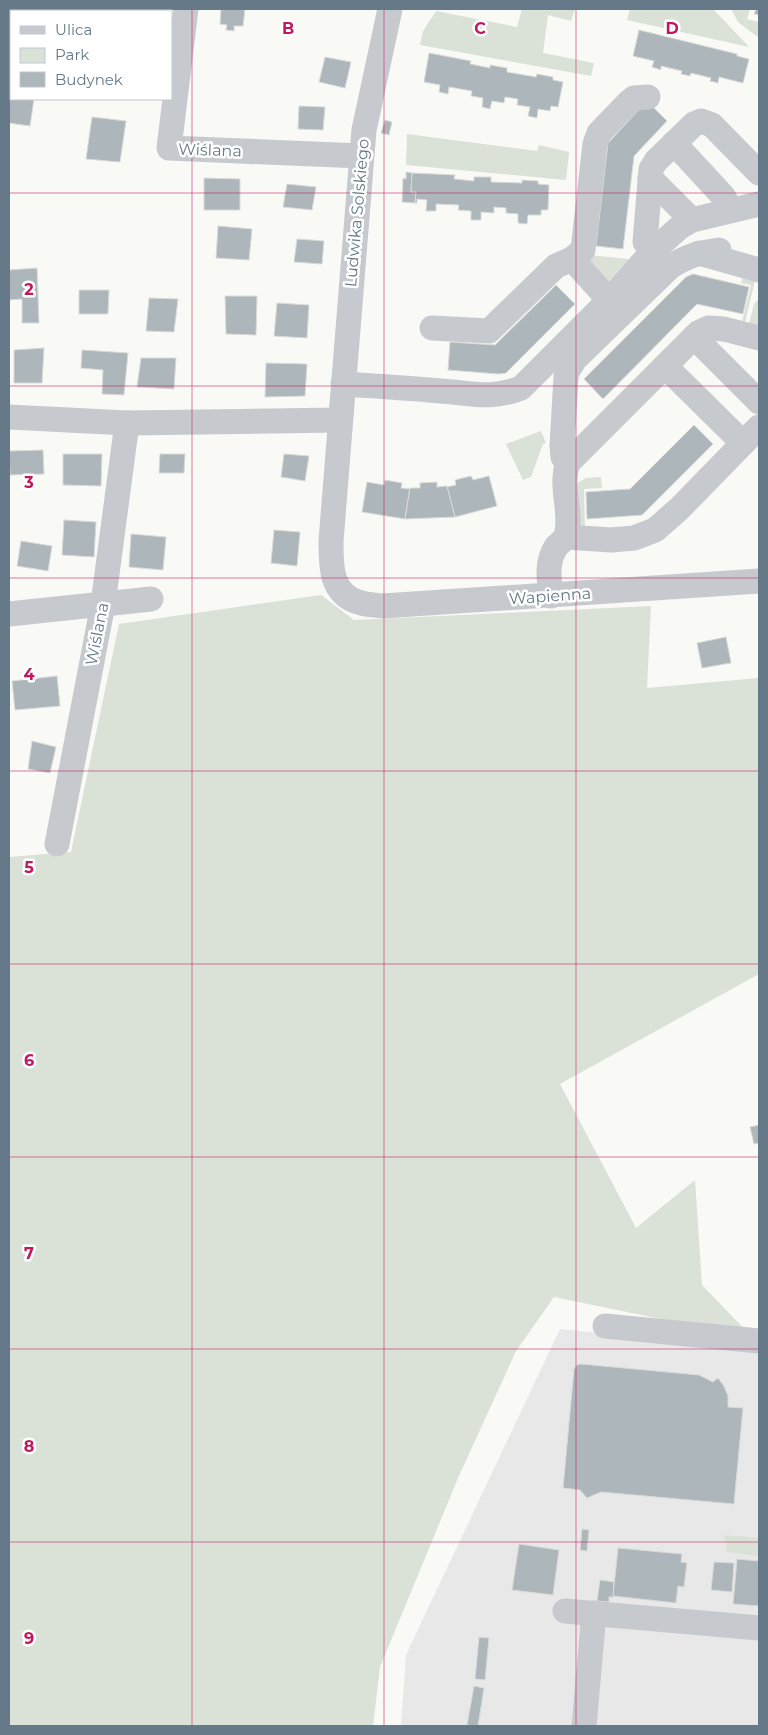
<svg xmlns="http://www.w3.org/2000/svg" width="768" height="1735" font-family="Montserrat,sans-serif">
<rect width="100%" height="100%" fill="#f9f9f6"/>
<polygon fill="#e7e8e7" points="560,1329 759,1349 759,1726 401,1726 406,1655"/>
<g fill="#dae1d7">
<polygon points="522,9 575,9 571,21 548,15 543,53 594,63 591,76 420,45 423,31 436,11 517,27"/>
<polygon points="630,9 713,9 749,47 627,20"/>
<polygon points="731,9 750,9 747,19 759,22 759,38 738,22"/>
<polygon points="407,134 537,151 539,145 569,152 566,180 406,165"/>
<polygon points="590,255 628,259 628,260 604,286 587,259"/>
<polygon points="744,272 756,277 745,322 742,322 751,285 741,283"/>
<polygon points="759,299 759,328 749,324 754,304"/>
<polygon points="541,431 546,443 543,444 531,477 523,480 506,444"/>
<polygon points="601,477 602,488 584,489 585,529 580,527 575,484 586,478"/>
<polygon points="321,595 354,620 651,606 647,688 759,678 759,974 560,1084 636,1228 695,1180 702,1285 753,1338 554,1297 516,1351 458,1478 380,1667 373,1726 9,1726 9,857 71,852 119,624"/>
<polygon points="724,1535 759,1538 759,1556 727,1552"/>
</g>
<g fill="#acb6bb" stroke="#dadbd8">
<polygon points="23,9 57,9 57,11 22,11"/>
<polygon points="221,9 245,9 243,26 234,26 234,31 226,30 227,25 220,24"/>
<polygon points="756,9 759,9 759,15 754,14"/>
<polygon points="639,30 737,54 737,56 749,59 743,83 719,77 718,83 710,81 711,78 691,73 690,76 681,74 682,71 661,66 661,70 652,67 654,61 633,56"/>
<polygon points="429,53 471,61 470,64 490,68 490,65 507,68 507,72 536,77 537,74 553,77 553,80 563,82 558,107 551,106 550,111 538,109 537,118 528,116 530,107 517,105 518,99 505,97 504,103 492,101 490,109 482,107 483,98 471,96 472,91 449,87 448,94 439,92 440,85 424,82"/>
<polygon points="325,57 351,62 345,88 319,82"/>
<polygon points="9,91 11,91 11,99 34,99 30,126 9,123"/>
<polygon points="647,101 667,121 634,156 623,249 596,246 608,143"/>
<polygon points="299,106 325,107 323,130 298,129"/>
<polygon points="92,117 126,121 120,162 86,159"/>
<polygon points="385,120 392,122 389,135 381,133"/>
<polygon points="406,172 412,173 411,192 416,192 415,203 402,202 403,178 406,179"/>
<polygon points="412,173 455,175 454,179 474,181 474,177 491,177 491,182 522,183 522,180 538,181 538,184 549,185 548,210 541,210 541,215 528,215 527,224 518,223 518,214 506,213 506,208 494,207 494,213 481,212 481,220 471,220 471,211 458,210 459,205 436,204 436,211 426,211 427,200 417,199 417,203 415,203 416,192 411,192"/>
<polygon points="204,178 240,179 240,210 204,210"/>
<polygon points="287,184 316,187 312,210 283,207"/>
<polygon points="218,226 252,229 249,260 216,258"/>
<polygon points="297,239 324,241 322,264 294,262"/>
<polygon points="37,268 39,323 22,323 22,299 9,300 9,270"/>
<polygon points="693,274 749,287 743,314 697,304 603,399 584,379 686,277"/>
<polygon points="556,285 575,304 506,373 499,374 448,370 450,342 495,345"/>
<polygon points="79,290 109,290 108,314 79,314"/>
<polygon points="225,296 257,296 256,335 226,334"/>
<polygon points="149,298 178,299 174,332 146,331"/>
<polygon points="277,303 309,305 307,338 274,336"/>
<polygon points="44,348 42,383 14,383 14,350"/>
<polygon points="82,350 128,353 124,395 102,394 103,370 81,368"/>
<polygon points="141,358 176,358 174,389 137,387"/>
<polygon points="266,363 307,364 305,396 265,397"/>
<polygon points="694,425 713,444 642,515 587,519 586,492 630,489"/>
<polygon points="43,450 44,474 10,475 9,451"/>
<polygon points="63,454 102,454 101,486 63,485"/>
<polygon points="160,454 185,454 184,473 159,473"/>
<polygon points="284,454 309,456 305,481 281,477"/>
<polygon points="471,476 473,480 489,476 497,506 455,517 447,487 456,485 455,480"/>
<polygon points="385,480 402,483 401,488 410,489 405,519 362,512 367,482 384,485"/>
<polygon points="437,482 437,487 447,486 455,517 405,519 410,488 420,488 420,483"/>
<polygon points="64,520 96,522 94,557 62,555"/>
<polygon points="274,530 300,532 297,566 271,563"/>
<polygon points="131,534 166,537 163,570 129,567"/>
<polygon points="21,541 52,546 48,571 17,566"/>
<polygon points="726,637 731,663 702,668 697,643"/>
<polygon points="57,676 60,706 15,710 12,681"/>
<polygon points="32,741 56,747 50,773 28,769"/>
<polygon points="759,1125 759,1143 754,1144 750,1127"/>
<polygon points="581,1364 699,1375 713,1382 718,1378 724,1386 728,1396 728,1407 743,1408 734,1504 601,1492 587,1498 580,1490 563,1488 574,1369 577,1365"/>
<polygon points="582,1529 589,1530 587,1551 580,1550"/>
<polygon points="519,1544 559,1550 553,1595 512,1590"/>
<polygon points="618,1548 682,1554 681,1562 687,1563 684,1587 678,1586 676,1603 613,1596"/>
<polygon points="737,1559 759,1561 759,1606 733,1604"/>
<polygon points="714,1562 734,1563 732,1592 711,1590"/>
<polygon points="600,1580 614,1582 613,1597 609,1597 609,1602 597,1601"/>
<polygon points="479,1637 489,1638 485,1680 475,1679"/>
<polygon points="474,1686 484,1688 478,1726 467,1725"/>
</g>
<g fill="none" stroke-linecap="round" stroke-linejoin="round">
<g stroke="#c6cace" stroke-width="25">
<polyline points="186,9 169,148 361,156"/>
<path d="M390 9 364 130 331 541C331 565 330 593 358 602 366 605 375 605 383 606L759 581"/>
<polyline points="674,143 723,196 731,210"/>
<polyline points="650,178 692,220"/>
<polyline points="653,251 645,242 651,169 656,161 694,124 701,121 712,125 759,173"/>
<polyline points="699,253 759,270"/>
<polyline points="572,259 609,300"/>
<polyline points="432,328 489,331 556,266 572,259 583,250 595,144 599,133 629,102 634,98 648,97"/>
<polyline points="694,337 759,402"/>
<polyline points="665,366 743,443"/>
<path d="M343 384C376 386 408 388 441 391 472 393 490 400 521 388L609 300 653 251 680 227 692 220 759 204"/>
<polyline points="9,417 127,423 340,420"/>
<path d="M568 463 563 457 562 446 566 377 568 370 575 359 670 267C689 255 698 253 719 250"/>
<polyline points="566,537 611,540 634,538 655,530 679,509 759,427"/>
<path d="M551 596C549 579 546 562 556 547 559 543 565 540 566 536 573 513 559 487 568 463L698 333 709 328 724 329 759 338"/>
<polyline points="9,614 151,599"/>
<polyline points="57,844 103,604 127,423"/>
<polyline points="605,1326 759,1341"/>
<polyline points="565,1611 759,1628"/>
<polyline points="584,1726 594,1613"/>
</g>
</g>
<path fill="none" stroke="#c2185b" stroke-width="1" stroke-opacity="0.55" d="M192 9V1726M384 9V1726M576 9V1726M9 193H759M9 386H759M9 578H759M9 771H759M9 964H759M9 1157H759M9 1349H759M9 1542H759"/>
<g text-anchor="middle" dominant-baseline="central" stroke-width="5" stroke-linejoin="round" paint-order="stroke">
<g font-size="16" fill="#657989" stroke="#fff">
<text transform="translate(210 150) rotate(2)">Wiślana</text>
<text transform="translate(357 213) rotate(-85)">Ludwika Solskiego</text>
<text transform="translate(550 596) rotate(-4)">Wapienna</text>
<text transform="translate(97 634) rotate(-79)">Wiślana</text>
</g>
</g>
<g font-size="16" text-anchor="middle" font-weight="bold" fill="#c2185b" stroke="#fff" stroke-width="5" stroke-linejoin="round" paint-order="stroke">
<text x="288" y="34">B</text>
<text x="480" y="34">C</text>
<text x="672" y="34">D</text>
<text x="29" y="295">2</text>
<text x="29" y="488">3</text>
<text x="29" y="680">4</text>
<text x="29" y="873">5</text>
<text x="29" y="1066">6</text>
<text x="29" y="1259">7</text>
<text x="29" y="1452">8</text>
<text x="29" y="1644">9</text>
</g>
<rect width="768" height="1735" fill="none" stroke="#657989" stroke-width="20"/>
<rect x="10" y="10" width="162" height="90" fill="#ffffff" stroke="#c1c9d0"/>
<rect x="20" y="26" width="25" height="8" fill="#c6cace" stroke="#c1c9d0"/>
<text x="55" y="35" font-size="15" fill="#657989">Ulica</text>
<rect x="20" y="48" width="25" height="15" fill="#dae1d7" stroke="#c1c9d0"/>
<text x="55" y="60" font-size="15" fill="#657989">Park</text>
<rect x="20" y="72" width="25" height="15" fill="#acb6bb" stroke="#c1c9d0"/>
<text x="55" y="85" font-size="15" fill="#657989">Budynek</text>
</svg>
